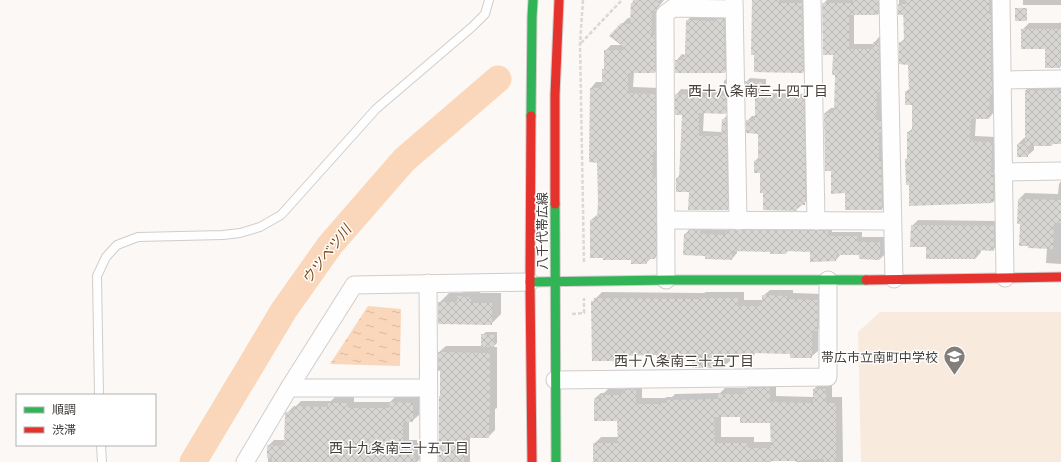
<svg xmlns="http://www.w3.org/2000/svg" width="1061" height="462" font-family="'Exo 2','Noto Sans JP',sans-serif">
<defs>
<pattern id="water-ripples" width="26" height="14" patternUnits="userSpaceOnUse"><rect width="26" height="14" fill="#fad7ba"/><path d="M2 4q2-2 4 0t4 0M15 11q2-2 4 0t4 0" fill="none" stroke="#d7b9a1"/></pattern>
<pattern id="building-cross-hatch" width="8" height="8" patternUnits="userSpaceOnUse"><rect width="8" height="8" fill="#d8d6d3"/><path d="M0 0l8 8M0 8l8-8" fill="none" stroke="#bab9b6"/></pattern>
</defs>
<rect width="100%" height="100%" fill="#fbf8f5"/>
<polygon fill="#f9eade" points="880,312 1061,312 1061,462 861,462 858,332"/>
<polygon fill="url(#water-ripples)" points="368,306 401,309 400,366 330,364"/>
<g fill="#0003" fill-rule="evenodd">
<polygon points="634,0 664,0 657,9 656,30 660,30 661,66 655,72 634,72 633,87 661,88 661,252 655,258 651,258 646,263 632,259 591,220 597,215 598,215 598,162 591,88 596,82 603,82 605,68 605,51 611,45 623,45 610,36 628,18 632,18 632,3"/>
<polygon points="756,0 807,0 808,67 803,72"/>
<polygon points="827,0 883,0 883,9 878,14 854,14 854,44 874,44 874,43 879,37 884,37 882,115 886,115 887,204 882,209 846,192 832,170 825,113 831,108 835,108 836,74 834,54 823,4"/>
<polygon points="899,0 996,0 994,112 989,118 976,118 975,136 997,137 998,197 993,202 910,184 906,159 908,157 908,132 913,128 913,104 906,92 910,88 910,64 900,43 905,38 905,14 899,14"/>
<rect x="1023" y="0" width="38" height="5"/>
<polygon points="730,13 731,65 725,72 676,61 682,54 685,55 687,21 693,14"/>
<polygon points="1061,22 1061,66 1060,67 1046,48 1022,30 1029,23 1060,23"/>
<polygon points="727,78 728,78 728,88 725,91 730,91 731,108 726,113 704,112 703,131 722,132 723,120 728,114 733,204 727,209 690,191 677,178 681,174 683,114 676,95 681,89 723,91 724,81"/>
<polygon points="750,78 766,79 766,90 763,93 808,94 809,199 796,210 764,192 761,172 755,161 759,157 759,133 747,121 752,116 756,116 756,98 761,93 746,82"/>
<polygon points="1032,84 1061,84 1061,143 1054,143 1052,145 1034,145 1034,150 1027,156 1018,144 1024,138 1026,138 1026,90"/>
<polygon points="1061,181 1061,264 1046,263 1047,248 1021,223 1019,199 1025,193 1058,194 1059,184"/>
<polygon points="918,220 999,221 999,244 993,250 981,250 981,252 976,258 912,226"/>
<polygon points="694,225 705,225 705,229 727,230 732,226 832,226 832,232 862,232 862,237 885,237 885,254 880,259 860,254 841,254 836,260 811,251 789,250 786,253 771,251 737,250 737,253 732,259 706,255 685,234"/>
<polygon points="468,287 480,287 480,293 501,293 501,314 491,324 439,303 449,293 462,293"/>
<polygon points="770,290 793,290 793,293 824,294 823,324 818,329 818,351 811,357 792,353 756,352 754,355 730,354 730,361 723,367 693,358 657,354 622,355 617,360 592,302 602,292 704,293 706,292 744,292 744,300 763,300 763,296"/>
<polygon points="486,332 497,332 497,343 493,347 497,347 497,408 495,409 495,430 488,437 470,437 470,462 440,462 441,370 439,352 446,346 482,346 482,335"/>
<path d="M776 382V396L814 397V389L820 383H832V397H842L843 462H796V460H771V462H594V444L601 437H619L618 420 594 399 601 393H604L608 389H624L629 384 642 383V398H665L667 397H672L675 394 720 393 725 388H747L752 383ZM721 416H741L771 422 772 442H754V437H721Z"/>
<polygon points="396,396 419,397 419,415 412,421 409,421 409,440 417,440 417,443 421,443 421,458 417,462 268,462 268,446 274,440 286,440 287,413 294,406 296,406 301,401 331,401 335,397 354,397 354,402 390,402"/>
</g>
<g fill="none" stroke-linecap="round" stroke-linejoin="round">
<polyline stroke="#fad7ba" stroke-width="27" points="193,462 284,310 330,245 404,160 498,79"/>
</g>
<g fill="url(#building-cross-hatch)" fill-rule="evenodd">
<polygon points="633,0 659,0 659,6 656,11 652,11 651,35 655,35 655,73 628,73 628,93 655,94 656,152 653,152 652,178 656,178 656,253 655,259 647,259 647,264 631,264 631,260 603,260 603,258 590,258 590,220 597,220 598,201 597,163 589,162 590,88 602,88 602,69 604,69 604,50 628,50 609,36 621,23 630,24 631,3 633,3"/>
<polygon points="752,0 779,0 779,3 802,3 803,73 754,72 754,55 751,55"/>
<polygon points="853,0 878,0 878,15 849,15 849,49 873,49 873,42 879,42 880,92 877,92 876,120 881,120 881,132 879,132 879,159 881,159 882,210 845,210 845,193 831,194 831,171 825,171 824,113 834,113 835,75 832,75 833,55 823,55 822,3 853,3"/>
<polygon points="906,0 989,0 989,14 991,14 991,79 992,79 992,95 990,95 989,119 971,119 970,141 992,142 991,173 993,173 993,203 909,206 909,185 906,185 905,159 907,159 907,132 912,132 912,105 905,105 905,91 909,91 908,65 899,64 899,42 904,42 903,4 906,4"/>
<rect x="898" y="4" width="5" height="11"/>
<rect x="1015" y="8" width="12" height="13"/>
<polygon points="717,19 724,19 725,73 675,73 675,60 681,60 682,57 685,57 686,20 717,21"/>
<polygon points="1021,29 1061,29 1060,68 1045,68 1045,49 1021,49"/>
<polygon points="745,81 764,82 764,94 746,93"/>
<polygon points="1025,90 1061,90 1061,144 1052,144 1052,146 1028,146 1028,157 1017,157 1017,144 1025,144"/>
<polygon points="675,94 726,96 726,114 699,113 699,136 721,136 722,119 726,119 728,210 688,210 689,192 676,192 676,178 679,178 682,115 675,115"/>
<polygon points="755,97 804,98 805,170 805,205 797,205 797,211 763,210 763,193 760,193 760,173 754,173 754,161 758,161 758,134 746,133 746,120 755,120"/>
<polygon points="1018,199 1061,200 1061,223 1054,223 1053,249 1028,248 1028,246 1019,246 1020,224 1017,224"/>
<polygon points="911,225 994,226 994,251 976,250 976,259 926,259 926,247 910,247"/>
<polygon points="688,230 700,230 700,234 725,235 726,230 828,231 828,236 857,236 857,242 880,242 880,260 859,259 859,255 836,255 836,261 810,262 810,252 786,251 786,254 770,254 770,252 732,251 732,260 705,259 705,256 683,255 684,234 688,234"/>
<polygon points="762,295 787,296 787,299 818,300 817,331 812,331 812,358 790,358 790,354 754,353 754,356 724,355 724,368 692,368 692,359 656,359 656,355 618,356 618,361 592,361 591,301 594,301 594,298 698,299 698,298 738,298 738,306 762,306"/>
<polygon points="457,296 471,297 471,303 492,303 492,325 438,324 438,302 457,302"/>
<polygon points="481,334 494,335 494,347 481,347"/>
<polygon points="438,352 490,353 490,415 489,415 489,438 464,438 464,462 439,462 439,396 440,396 440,371 438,371"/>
<path d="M770 388V402L813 403V389H826V403H836V462H824V459L801 460V461H765V462H593V443H618L617 421H594V399H601V395H622V390L636 389V404H659V403H667V400L718 399V394H745V389ZM714 417H740V423H770L771 448H748V443H715Z"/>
<polygon points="389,402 413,403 413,422 403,422 403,446 411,446 411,449 415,449 415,462 272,462 272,458 267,458 267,445 284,446 285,414 286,412 294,412 294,406 328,407 328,403 348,403 348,408 389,408"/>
</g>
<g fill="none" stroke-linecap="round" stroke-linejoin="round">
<defs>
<g id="lane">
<polyline points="99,395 97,276 106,257 117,245 138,237 223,235 240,233 260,227 281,215 376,109 472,27 485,14 489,0"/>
<polyline points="101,445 102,462"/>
</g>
<g id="street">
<polyline points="734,0 738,221"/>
<polyline points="812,0 816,221"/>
<polyline points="888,0 894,279"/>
<polyline points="1001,0 1005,278"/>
<polyline points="1003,80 1061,79"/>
<polyline points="1003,172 1061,171"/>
<polyline points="666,220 892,221"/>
<polyline points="666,280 665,14 673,8 734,9"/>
<polyline points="428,283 429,462"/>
<polyline points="555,380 828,377 828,280"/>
<polyline points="289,388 428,388"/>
<polyline points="245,462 289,388 354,285 530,282"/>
</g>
<g id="fast">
<polyline points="531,116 532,17 533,0"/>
<polyline points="555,204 556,462"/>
<polyline points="530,282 671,280 866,280"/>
</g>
<g id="jam">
<polyline points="531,116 530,282 532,462"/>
<polyline points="555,204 555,95 559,0"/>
<polyline points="866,280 1061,277"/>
</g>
</defs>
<use href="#lane" stroke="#d0cdcb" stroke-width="10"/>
<use href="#street" stroke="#d0cdcb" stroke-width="19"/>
<use href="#fast" stroke="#d0cdcb" stroke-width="11"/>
<use href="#jam" stroke="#d0cdcb" stroke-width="11"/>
<g stroke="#dad9d8" stroke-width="2.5" stroke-dasharray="4 2" stroke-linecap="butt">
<polyline points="583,0 580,44 584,263"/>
<polyline points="581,43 622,0"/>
<polyline points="572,314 584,313 584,298"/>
</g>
<use href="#lane" stroke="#fefefe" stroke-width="8"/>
<use href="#street" stroke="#fefefe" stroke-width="17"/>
<use href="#fast" stroke="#30b455" stroke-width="9"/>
<use href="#jam" stroke="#e5322d" stroke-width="9"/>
</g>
<defs>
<symbol id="school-pin" viewBox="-11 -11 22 30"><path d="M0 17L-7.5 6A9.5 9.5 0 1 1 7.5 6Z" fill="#817e7b" stroke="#fff"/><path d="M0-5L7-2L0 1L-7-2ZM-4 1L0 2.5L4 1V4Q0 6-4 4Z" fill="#fff"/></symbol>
</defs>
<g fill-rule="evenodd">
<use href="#school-pin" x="942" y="344" width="25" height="34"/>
</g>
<g text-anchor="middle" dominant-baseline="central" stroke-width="3" stroke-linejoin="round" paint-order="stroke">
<g font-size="13" fill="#3f3c3a" stroke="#fff">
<text transform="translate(542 231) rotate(-90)">八千代帯広線</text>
</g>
<g font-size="13" fill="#3f3c3a" stroke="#fff" text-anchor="end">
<text x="938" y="357">帯広市立南町中学校</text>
</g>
<g font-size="14" fill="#453e39" stroke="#fff">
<text x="758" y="90">西十八条南三十四丁目</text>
<text x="684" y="360">西十八条南三十五丁目</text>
<text x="399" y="447">西十九条南三十五丁目</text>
</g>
<g font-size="14" font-style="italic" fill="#7d4916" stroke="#fff">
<text transform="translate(326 254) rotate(-52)">ウツベツ川</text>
</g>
</g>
<rect x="16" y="394" width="140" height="52" fill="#ffffff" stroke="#b2b1b0"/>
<rect x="24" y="407" width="20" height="6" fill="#30b455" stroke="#b2b1b0"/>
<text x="52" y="414" font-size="12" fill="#3f3c3a">順調</text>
<rect x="24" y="427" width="20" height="6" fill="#e5322d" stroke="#b2b1b0"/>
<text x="52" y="434" font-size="12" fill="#3f3c3a">渋滞</text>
</svg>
